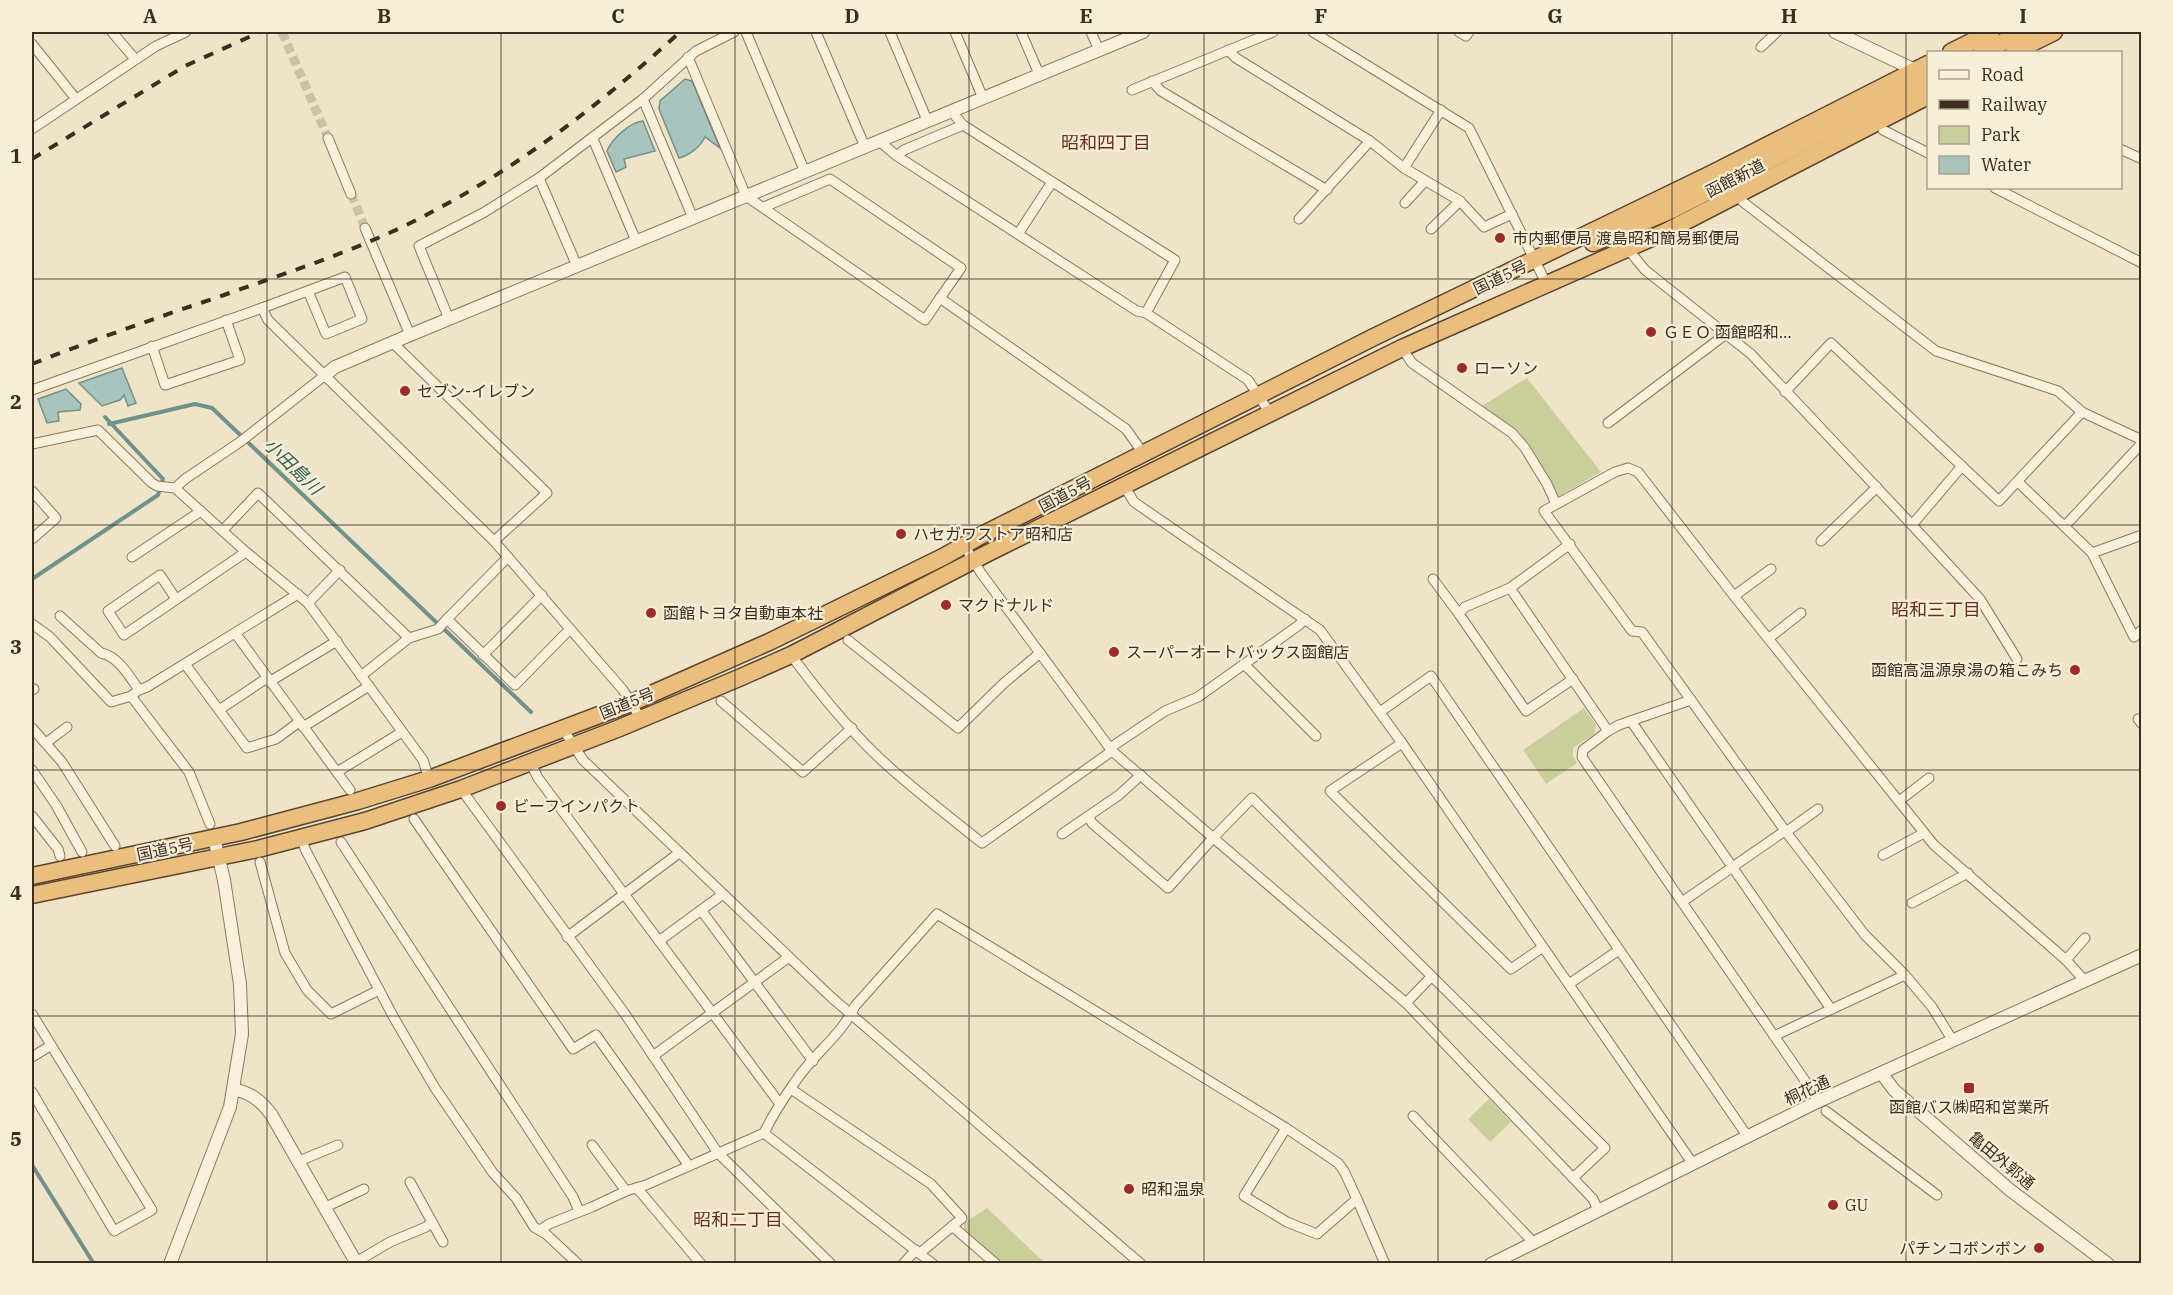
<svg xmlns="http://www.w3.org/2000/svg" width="2173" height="1295" font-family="'IBM Plex Serif','Noto Sans JP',serif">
<rect width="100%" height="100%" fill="#f0e4c8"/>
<g fill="#c9cf9b">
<polygon points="1527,378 1601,472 1559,496 1519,432 1482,406"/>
<polygon points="1584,708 1596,725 1594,734 1573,748 1573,756 1577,763 1546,784 1523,750"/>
<polygon points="1489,1099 1511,1122 1490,1142 1468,1119"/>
<polygon points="987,1208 1045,1263 1046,1263 1003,1263 964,1229 964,1223"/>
</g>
<g fill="#a9c4bc" stroke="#6f938a" stroke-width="1.5">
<path d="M685 79 692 81 720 148 705 137C700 147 690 155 679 158L659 109 660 101Z"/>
<path d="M643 121 655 151 624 159 626 167 616 172 607 151C612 139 630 122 643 121Z"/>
<polygon points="122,368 136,403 128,406 124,395 120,400 102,406 79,383"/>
<polygon points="66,389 81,404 80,410 58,412 59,421 47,423 38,399"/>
</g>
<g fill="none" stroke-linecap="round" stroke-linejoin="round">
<g stroke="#6f938a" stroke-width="4">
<polyline points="109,424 195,404 212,408 437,623"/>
<polyline points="32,579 158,495 163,479 105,417"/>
<polyline points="445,630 531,712"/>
<polyline points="32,1165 94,1264"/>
</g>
<g stroke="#ccc0a6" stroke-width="9" stroke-dasharray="9 4.5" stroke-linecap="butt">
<polyline points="282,32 328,138"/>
<polyline points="351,194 365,228"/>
</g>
<defs>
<g id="minor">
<polyline points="112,32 135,59"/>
<polyline points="746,32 805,172"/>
<polyline points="816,32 865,147"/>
<polyline points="890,32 927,120"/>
<polyline points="955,32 983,98"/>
<polyline points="1021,32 1039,74"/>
<polyline points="1091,32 1099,50"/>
<polyline points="1313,32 1469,128 1546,283"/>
<polyline points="1459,32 1466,36 1469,32"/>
<polyline points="32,44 76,99"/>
<polyline points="1761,47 1777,32"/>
<polyline points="1228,50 1236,58 1370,141 1404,168 1460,201 1484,227 1512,214"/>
<polyline points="688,57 746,196 925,320 940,298 1126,429 1143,453"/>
<polyline points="1152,81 1161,91 1327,190"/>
<polyline points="1132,90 1273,32"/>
<polyline points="643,99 693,218"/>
<polyline points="951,111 963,125 1175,260 1146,313"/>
<polyline points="32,129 156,46 186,32"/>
<polyline points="1883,130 1928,153"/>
<polyline points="328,138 351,194"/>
<polyline points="593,139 636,241"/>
<polyline points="879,141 897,156 1137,311 1146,313 1248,380 1270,413"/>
<polyline points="2120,149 2142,159"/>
<polyline points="897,156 904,150 963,125"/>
<polyline points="1404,168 1441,110"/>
<polyline points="539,178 577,266"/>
<polyline points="1995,188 2142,263"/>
<polyline points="1737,193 1743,202 1936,351 2058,391 2082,412 2142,440"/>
<polyline points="1405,203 1425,181"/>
<polyline points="764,207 830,179 961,268 940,298"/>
<polyline points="1299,219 1370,141"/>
<polyline points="365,228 410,335"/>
<polyline points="1431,229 1460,201"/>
<polyline points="1621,232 1627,248 1645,270 1751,354 1912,525 1980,599 2017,659"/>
<polyline points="1018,234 1052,182"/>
<polyline points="262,308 345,277 362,319 326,334 308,291"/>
<polyline points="449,319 419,246 483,213 539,178 643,99 696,51 734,32"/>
<polyline points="393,343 547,493 494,541"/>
<polyline points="152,346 165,385 240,360 226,320"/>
<polyline points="1402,348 1412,363 1512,433 1525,448 1547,484 1556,504"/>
<polyline points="32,390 262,308 268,320 494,541 623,690 641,719"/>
<polyline points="1785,392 1831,343 1999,501 2082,412"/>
<polyline points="1608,423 1726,334"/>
<polyline points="32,444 98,430 152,483 157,486 175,488 246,552 308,603 423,760 429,779"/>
<polyline points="2018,482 2092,553 2134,637 2142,630"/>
<polyline points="1124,486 1134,502 1320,630 1402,743 1693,1164"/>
<polyline points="175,488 185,479 240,442 324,376"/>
<polyline points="32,491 56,518 32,539"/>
<polyline points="1912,525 1962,466"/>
<polyline points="2065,526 2142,443"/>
<polyline points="223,530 258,493 409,638"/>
<polyline points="1821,541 1877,487"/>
<polyline points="1570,544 1510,588 1465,607 1459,614 1526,711 1573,679"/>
<polyline points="964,545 981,573 1112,751 1406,1003 1573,1178 1593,1199 1598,1210"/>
<polyline points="2092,553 2142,535"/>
<polyline points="132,557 201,511"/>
<polyline points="508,557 447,619 515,685 570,629"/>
<polyline points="1433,579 1459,614"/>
<polyline points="1510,588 1608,731"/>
<polyline points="1734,596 1771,569"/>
<polyline points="176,599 160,575 108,611 124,635 246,552"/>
<polyline points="308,603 340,570"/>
<path d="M60 616 101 653C118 656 130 677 139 690"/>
<polyline points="32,624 50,637 111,702 131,696 139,690 147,687 298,594"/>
<polyline points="235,633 350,790"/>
<polyline points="1769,638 1801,613"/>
<polyline points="848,640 958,728 1004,683 1040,653"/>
<polyline points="483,655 542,595"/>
<path d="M791 655C822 697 856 739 896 773 924 797 953 820 982 843L1112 751"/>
<polyline points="185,664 247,748 276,739 299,722"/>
<polyline points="1244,664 1316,736"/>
<polyline points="361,676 409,638 438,629 447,619"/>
<polyline points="269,682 337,641"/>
<polyline points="32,690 34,689"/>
<polyline points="131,696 189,772 210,824"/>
<polyline points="1691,700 1619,725 1608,731 1583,750 1582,757 1819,1101"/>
<polyline points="721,701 803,772 852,728"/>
<polyline points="219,710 267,678"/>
<polyline points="1380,712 1431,676 1748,1137"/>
<polyline points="2138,719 2142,724"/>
<polyline points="1631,721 1831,1009"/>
<polyline points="303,727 369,686"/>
<polyline points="32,728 62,762 115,846"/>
<polyline points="563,729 583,760 831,997 1141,1264"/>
<polyline points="46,743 67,727"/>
<polyline points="1402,743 1330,791 1511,969 1543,947"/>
<polyline points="1110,748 1165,711 1198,697 1299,625 1305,619"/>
<polyline points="530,762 538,778 780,1104"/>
<polyline points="32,770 56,805 82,852"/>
<polyline points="337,772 402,732"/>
<polyline points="461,789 625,1014 718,1153 831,1264"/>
<polyline points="1899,801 1929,778"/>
<polyline points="32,816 58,849 60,856"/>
<polyline points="1089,817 1092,823 1168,888 1213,838 1252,798 1605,1148 1573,1178"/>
<polyline points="414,819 573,1049 596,1035 689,1166"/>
<polyline points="1786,832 1818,809"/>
<polyline points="1062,834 1119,795 1141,775"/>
<polyline points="301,838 306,851 394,1018 435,1088 493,1173 516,1198 534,1227 546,1234 578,1264"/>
<polyline points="341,842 573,1197 579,1211"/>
<polyline points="1883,855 1924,833"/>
<polyline points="260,862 285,953 307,990 331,1014 379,990"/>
<polyline points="1682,902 1786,830"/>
<polyline points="1912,903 1968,873"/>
<polyline points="701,910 813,1061"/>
<polyline points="567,937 679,853"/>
<polyline points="659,941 723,894"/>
<polyline points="2066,960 2085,938"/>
<polyline points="1569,984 1619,950"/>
<polyline points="1406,1003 1431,977"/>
<polyline points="32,1014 152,1210 114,1231 32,1092"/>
<polyline points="1774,1036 1905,975"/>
<polyline points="1953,1041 1932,1007 1905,975 1865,935 1786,832 1642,632 1632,631 1544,511 1615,472 1628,468 1638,472 1734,596 1934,845 2066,960 2085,981"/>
<polyline points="653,1056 789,957"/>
<polyline points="32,1057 50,1046"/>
<polyline points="791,1089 931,1184 962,1218 920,1253"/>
<polyline points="1826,1111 1937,1195"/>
<polyline points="1413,1116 1534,1243"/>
<polyline points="764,1133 933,1264"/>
<polyline points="592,1145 626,1191"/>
<polyline points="304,1159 338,1145"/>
<polyline points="410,1182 443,1242"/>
<polyline points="637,1188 701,1264"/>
<polyline points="1357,1199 1385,1264"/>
<polyline points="330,1205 364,1189"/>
<polyline points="952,1226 996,1264"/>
<path d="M540 1230 549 1224 592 1207 626 1191 646 1185 764 1133C773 1114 783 1099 795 1082 813 1054 841 1036 855 1006L937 914 1286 1128 1338 1163 1344 1171 1357 1199 1317 1234 1287 1222 1244 1196 1286 1128"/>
<polyline points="356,1262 390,1242 426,1227 432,1222"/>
<polyline points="903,1264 916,1250"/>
</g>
<g id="tertiary">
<polyline points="1835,32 1917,71"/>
<polyline points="324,376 335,367 410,335 1143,32"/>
<polyline points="1882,1074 1894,1090 2010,1190 2108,1264"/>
<path d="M233 1089C251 1093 260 1100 271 1114L357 1264"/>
<polyline points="170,1264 230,1107 242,1034 240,984 224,880 214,838"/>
<polyline points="1491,1264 1819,1101 2142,955"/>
</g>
<g id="trunk">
<polyline points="1951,52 1991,32"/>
<polyline points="1982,52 2024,32"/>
<polyline points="2014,52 2054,32"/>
<polyline points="1593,243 1674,209 1928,79"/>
<polyline points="32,876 241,832 358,801 429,779 631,703 769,642 943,557 982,535 1374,337 1711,174 1928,64"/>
<polyline points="32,895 258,849 365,821 461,789 617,729 739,678 791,655 990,552 1402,348 1665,232 1928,96"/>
</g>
</defs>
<use href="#minor" stroke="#8d765c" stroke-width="11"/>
<use href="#tertiary" stroke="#8d765c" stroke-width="14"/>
<use href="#trunk" stroke="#5b4430" stroke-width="19"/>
<use href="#minor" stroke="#faf1dc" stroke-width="9"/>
<use href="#tertiary" stroke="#faf1dc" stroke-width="12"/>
<use href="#trunk" stroke="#eabe7c" stroke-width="16"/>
<g stroke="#3d2e20" stroke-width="4" stroke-dasharray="10 10" stroke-linecap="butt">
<polyline points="32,159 185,66 260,32"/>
<path d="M32 364C95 339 159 317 224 295 283 274 342 255 398 229 505 178 593 111 680 32"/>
</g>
</g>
<path fill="none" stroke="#3d2e20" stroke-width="1.5" stroke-opacity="0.55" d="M267 32V1264M501 32V1264M735 32V1264M969 32V1264M1204 32V1264M1438 32V1264M1672 32V1264M1906 32V1264M32 279H2142M32 525H2142M32 770H2142M32 1016H2142"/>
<g fill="#9e2a2b" stroke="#f7eed8" stroke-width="2">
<circle cx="1500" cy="238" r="6"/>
<circle cx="1651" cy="332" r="6"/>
<circle cx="1462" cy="368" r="6"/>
<circle cx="405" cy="391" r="6"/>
<circle cx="901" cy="534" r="6"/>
<circle cx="946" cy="605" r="6"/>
<circle cx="651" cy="613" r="6"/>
<circle cx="1114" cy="652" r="6"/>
<circle cx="2075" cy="670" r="6"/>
<circle cx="501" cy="806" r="6"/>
<rect x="1963" y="1082" width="12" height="12" rx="3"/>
<circle cx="1129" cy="1189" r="6"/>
<circle cx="1833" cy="1205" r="6"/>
<circle cx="2039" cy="1248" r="6"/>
</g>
<g text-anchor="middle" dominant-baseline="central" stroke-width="4.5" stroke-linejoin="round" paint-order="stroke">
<g font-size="16" fill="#3d2e20" stroke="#f7eed8">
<text transform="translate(1735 178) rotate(-27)">函館新道</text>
<text transform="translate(1500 277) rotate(-26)">国道5号</text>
<text transform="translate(1065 494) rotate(-28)">国道5号</text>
<text transform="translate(627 703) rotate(-22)">国道5号</text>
<text transform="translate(165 849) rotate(-12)">国道5号</text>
<text transform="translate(1807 1090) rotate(-25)">桐花通</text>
<text transform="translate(2002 1160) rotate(40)">亀田外郭通</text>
</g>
<g font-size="16" fill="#3d2e20" stroke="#f7eed8" text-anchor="start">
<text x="1512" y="238">市内郵便局 渡島昭和簡易郵便局</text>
<text x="1663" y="332">ＧＥＯ 函館昭和…</text>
<text x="1474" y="368">ローソン</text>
<text x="417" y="391">セブン-イレブン</text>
<text x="913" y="534">ハセガワストア昭和店</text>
<text x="958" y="605">マクドナルド</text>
<text x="663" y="613">函館トヨタ自動車本社</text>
<text x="1126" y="652">スーパーオートバックス函館店</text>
<text x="2063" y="670" text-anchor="end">函館高温源泉湯の箱こみち</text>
<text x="513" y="806">ビーフインパクト</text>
<text x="1969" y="1107" text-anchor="middle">函館バス㈱昭和営業所</text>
<text x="1141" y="1189">昭和温泉</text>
<text x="1845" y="1205">GU</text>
<text x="2027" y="1248" text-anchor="end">パチンコボンボン</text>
</g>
<g font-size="18" fill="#6b2e1e" stroke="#f7eed8">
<text x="1106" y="142">昭和四丁目</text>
<text x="1936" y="609">昭和三丁目</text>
<text x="738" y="1219">昭和二丁目</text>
</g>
<g font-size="18" font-style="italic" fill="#2f5d5a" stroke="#f7eed8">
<text transform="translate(293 466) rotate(44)">小田島川</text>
</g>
</g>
<rect width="2173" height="1295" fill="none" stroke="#f7eed8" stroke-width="66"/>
<rect x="1927" y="51" width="195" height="138" fill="#f7eed8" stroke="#ada18e" stroke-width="1.5"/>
<rect x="1939" y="70" width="30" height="9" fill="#faf1dc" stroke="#ada18e" stroke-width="1.5"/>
<text x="1981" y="81" font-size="18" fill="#3d2e20">Road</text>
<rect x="1939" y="100" width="30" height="9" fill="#3d2e20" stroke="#ada18e" stroke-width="1.5"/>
<text x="1981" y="111" font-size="18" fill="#3d2e20">Railway</text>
<rect x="1939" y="126" width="30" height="18" fill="#c9cf9b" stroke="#ada18e" stroke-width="1.5"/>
<text x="1981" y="141" font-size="18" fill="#3d2e20">Park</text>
<rect x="1939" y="156" width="30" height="18" fill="#a9c4bc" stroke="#ada18e" stroke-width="1.5"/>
<text x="1981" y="171" font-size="18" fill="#3d2e20">Water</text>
<rect x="33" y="33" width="2107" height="1229" fill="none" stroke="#3d2e20" stroke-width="2"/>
<g font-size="20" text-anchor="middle" font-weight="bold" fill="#3d2e20">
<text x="150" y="23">A</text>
<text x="384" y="23">B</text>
<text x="618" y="23">C</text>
<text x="852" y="23">D</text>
<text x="1086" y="23">E</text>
<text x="1321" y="23">F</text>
<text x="1555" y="23">G</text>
<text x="1789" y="23">H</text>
<text x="2023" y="23">I</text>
<text x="16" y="163">1</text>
<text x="16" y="409">2</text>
<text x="16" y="654">3</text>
<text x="16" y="900">4</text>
<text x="16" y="1146">5</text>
</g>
</svg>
